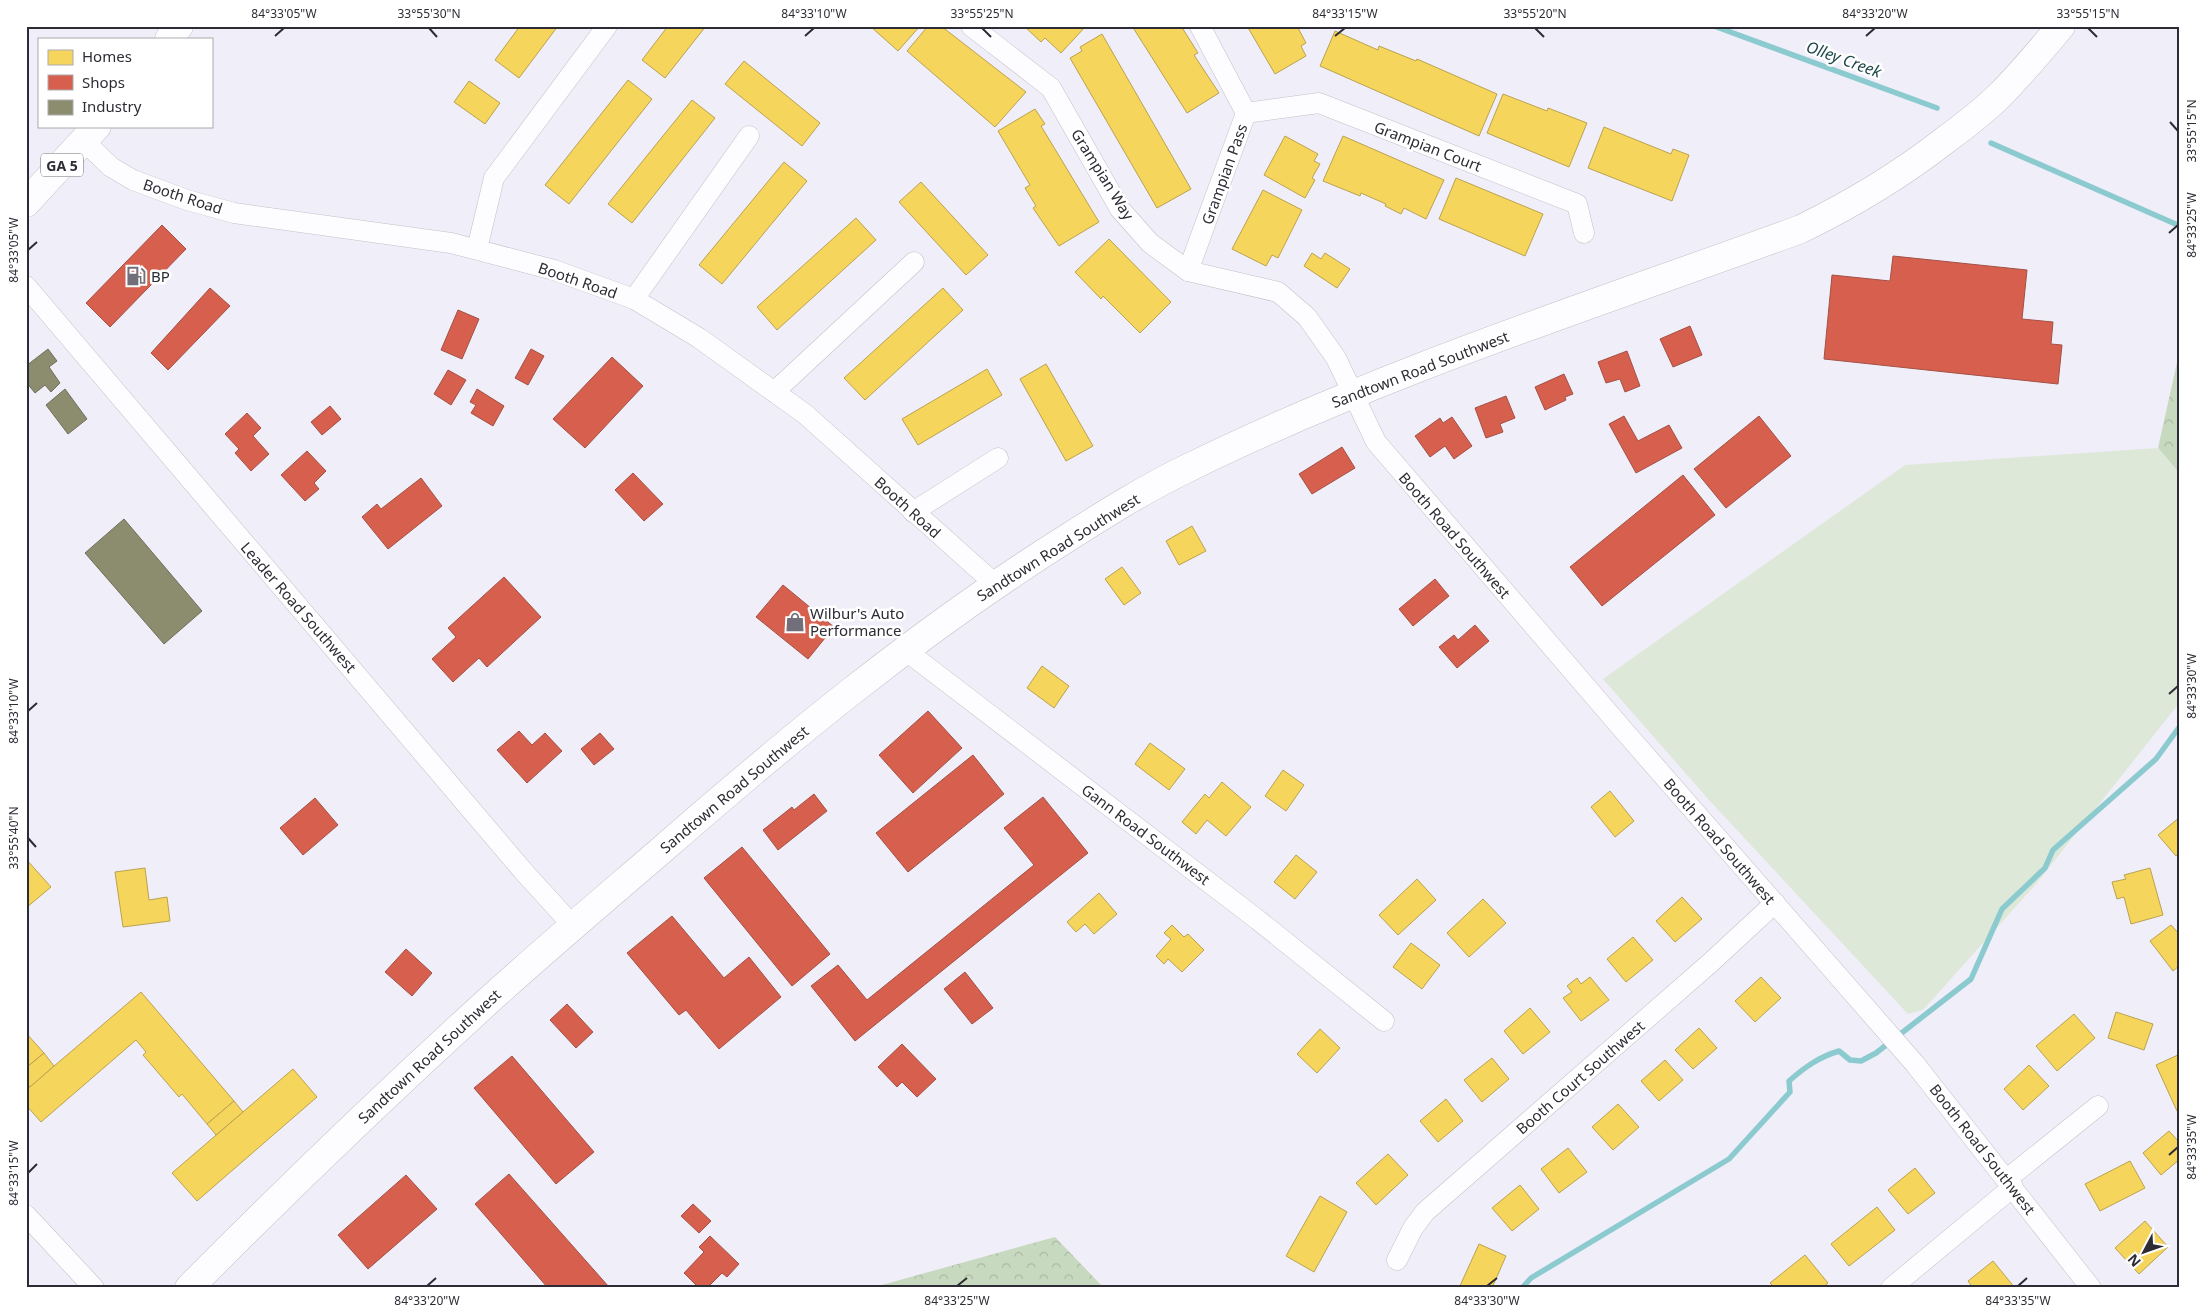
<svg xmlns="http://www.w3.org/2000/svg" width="2206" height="1314" font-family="'Noto Sans',sans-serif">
<defs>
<pattern id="forest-crowns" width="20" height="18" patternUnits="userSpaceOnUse" patternTransform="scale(1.25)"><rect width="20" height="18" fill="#c7d9be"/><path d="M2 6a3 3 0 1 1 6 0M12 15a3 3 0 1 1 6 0" fill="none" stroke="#abbaa4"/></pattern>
</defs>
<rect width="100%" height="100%" fill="#f0eef8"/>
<g fill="url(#forest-crowns)">
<polygon points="2180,349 2180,474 2158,448"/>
<polygon points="1055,1237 1104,1288 871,1288"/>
</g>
<polygon fill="#dde8d8" points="2158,448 2180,474 2180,702 2036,884 1923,1010 1908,1014 1709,800 1603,679 1905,465"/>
<g fill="#f6d55c" stroke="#baa250">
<polygon points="520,26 558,26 519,78 495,60"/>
<polygon points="668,26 706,26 665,78 642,60"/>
<polygon points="870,26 920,26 898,51"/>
<polygon points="928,26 941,26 1026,92 995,127 907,51"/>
<polygon points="1024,26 1086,26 1061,53 1045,38 1041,42"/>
<polygon points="1132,26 1181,26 1198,53 1194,55 1219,93 1187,113"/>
<polygon points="1247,26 1297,26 1306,43 1301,46 1306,56 1275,74"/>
<polygon points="1335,31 1378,50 1379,46 1416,61 1417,59 1497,94 1479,136 1320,66"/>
<polygon points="1102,34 1191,189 1157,208 1070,58 1082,51 1080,47"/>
<polygon points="744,61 820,123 802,146 725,84"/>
<polygon points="628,80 652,99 569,204 545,185"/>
<polygon points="469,81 500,103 485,124 454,102"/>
<polygon points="1503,94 1547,111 1548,108 1587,123 1569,167 1487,133"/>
<polygon points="692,100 715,118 632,223 608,204"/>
<polygon points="1035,109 1045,124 1041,126 1099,222 1059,246 1033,208 1036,206 1025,188 1030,185 998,131"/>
<polygon points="1604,127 1671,154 1673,149 1689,155 1672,201 1588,168"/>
<polygon points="1285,136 1318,154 1314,161 1320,164 1312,178 1315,180 1305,198 1264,175"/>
<polygon points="1343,136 1444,180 1426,219 1404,208 1401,214 1385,206 1386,204 1361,193 1360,196 1323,181"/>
<polygon points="784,162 807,181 722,284 699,265"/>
<polygon points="1456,178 1543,214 1525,256 1439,219"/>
<polygon points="921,182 988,255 966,275 899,202"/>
<polygon points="1263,190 1302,210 1278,258 1272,255 1266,266 1232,249"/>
<polygon points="856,218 876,240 777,330 757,307"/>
<polygon points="1109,239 1171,302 1140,333 1103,296 1101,299 1075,272"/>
<polygon points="1312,253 1321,259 1325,253 1350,269 1337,288 1304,266"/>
<polygon points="943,288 963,310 865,400 844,378"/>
<polygon points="1046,364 1093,446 1066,461 1020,379"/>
<polygon points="987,369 1002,395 918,445 902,419"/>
<polygon points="1192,526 1206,551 1179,565 1166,541"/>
<polygon points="1122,567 1141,593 1124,605 1105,579"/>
<polygon points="1042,666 1069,686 1054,708 1027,688"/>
<polygon points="1150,743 1185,769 1169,790 1135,764"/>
<polygon points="1283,770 1304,785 1286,811 1265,796"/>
<polygon points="1222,782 1251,807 1226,836 1207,820 1196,834 1182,822 1205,794 1209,798"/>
<polygon points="1610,791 1634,821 1615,837 1591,807"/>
<polygon points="2180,817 2180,853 2176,856 2158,835"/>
<polygon points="1296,855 1317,872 1295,899 1274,882"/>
<polygon points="26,859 51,887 26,908"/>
<polygon points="145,868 149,900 167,897 170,921 123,927 115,872"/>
<polygon points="2150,868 2163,915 2131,924 2124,897 2117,899 2112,882 2126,879 2124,875"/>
<polygon points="1417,879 1436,900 1398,935 1379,915"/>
<polygon points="1099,893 1117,914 1094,934 1085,924 1076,932 1067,922"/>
<polygon points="1682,897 1702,919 1675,942 1656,921"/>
<polygon points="1483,899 1506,923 1469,957 1447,933"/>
<polygon points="1172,925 1184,937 1188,934 1204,950 1182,972 1168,959 1164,964 1156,956 1171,939 1164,933"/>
<polygon points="2171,925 2180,935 2180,965 2173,971 2150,941"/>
<polygon points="1633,937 1653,960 1626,982 1607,959"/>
<polygon points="1411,943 1440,965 1422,989 1393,967"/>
<polygon points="1590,977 1609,1000 1581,1021 1563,998 1572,992 1567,986 1577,978 1581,984"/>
<polygon points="1761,977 1781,998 1755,1022 1735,1001"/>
<polygon points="141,992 234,1101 207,1124 182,1094 179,1097 143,1055 146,1052 136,1040 41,1122 26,1105 26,1090"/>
<polygon points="1530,1008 1550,1032 1523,1054 1504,1031"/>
<polygon points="2116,1012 2153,1024 2144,1050 2108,1038"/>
<polygon points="2074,1014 2095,1038 2057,1071 2036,1046"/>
<polygon points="1699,1028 1717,1048 1693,1069 1675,1050"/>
<polygon points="1320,1029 1340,1048 1317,1073 1297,1054"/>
<polygon points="26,1033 44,1053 26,1068"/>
<polygon points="44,1053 54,1066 30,1087 26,1082 26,1068"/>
<polygon points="2180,1054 2180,1110 2177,1111 2156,1065"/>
<polygon points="1492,1058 1509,1079 1482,1102 1464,1080"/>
<polygon points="1665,1060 1683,1080 1659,1101 1641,1081"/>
<polygon points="2029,1065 2049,1086 2023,1110 2004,1089"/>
<polygon points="293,1069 317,1097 197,1201 172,1173"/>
<polygon points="1446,1099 1463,1121 1438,1142 1420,1121"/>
<polygon points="234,1101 243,1112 216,1135 207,1124"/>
<polygon points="1618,1104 1639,1127 1613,1150 1592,1127"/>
<polygon points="2169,1131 2180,1143 2180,1159 2161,1175 2143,1153"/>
<polygon points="1568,1148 1587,1172 1559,1193 1541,1169"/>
<polygon points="1388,1154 1408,1175 1376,1205 1356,1183"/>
<polygon points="2130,1161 2145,1188 2100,1211 2085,1184"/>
<polygon points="1915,1168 1935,1193 1908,1214 1888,1190"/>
<polygon points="1520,1185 1539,1209 1512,1231 1492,1208"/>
<polygon points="1320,1196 1347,1212 1314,1272 1286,1256"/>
<polygon points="1877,1207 1895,1230 1849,1266 1831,1244"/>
<polygon points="2145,1221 2168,1247 2139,1274 2115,1248"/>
<polygon points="1479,1244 1506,1256 1492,1288 1459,1288"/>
<polygon points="1805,1255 1828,1283 1822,1288 1775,1288 1770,1283"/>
<polygon points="1993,1261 2015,1288 1973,1288 1968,1281"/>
</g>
<g fill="#d6604d" stroke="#a35046">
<polygon points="162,225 186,249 110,327 86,303"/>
<polygon points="1893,256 2027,270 2022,319 2053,322 2051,344 2062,345 2058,384 1824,359 1832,275 1890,281"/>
<polygon points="210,288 230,306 168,370 151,353"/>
<polygon points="458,310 479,319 462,359 441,350"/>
<polygon points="1690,326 1702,355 1673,367 1660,339"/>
<polygon points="531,349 544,356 528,385 515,378"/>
<polygon points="1627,351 1640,386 1625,392 1620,379 1606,383 1598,362"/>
<polygon points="612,357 643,386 585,448 553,419"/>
<polygon points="448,370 466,380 451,405 434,394"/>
<polygon points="1564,374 1573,394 1565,397 1566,400 1545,410 1535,387"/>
<polygon points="477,389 504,406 493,426 471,413 476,405 470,402"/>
<polygon points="1506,396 1515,418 1500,424 1503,432 1486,438 1475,408"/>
<polygon points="330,406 341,419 322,435 311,422"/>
<polygon points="247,413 261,428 253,436 269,454 251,471 235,453 239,449 225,434"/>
<polygon points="1624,416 1638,441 1669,425 1682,448 1636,473 1609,424"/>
<polygon points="1759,416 1791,456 1726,508 1694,469"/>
<polygon points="1452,417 1472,446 1454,459 1445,446 1430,457 1415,436 1440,418 1443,423"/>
<polygon points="1342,447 1355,468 1312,494 1299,474"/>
<polygon points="307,451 326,471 314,483 319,489 305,501 281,475"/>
<polygon points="633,473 663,504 644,521 615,490"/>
<polygon points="1683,475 1715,515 1602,606 1570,567"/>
<polygon points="421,478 442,506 388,549 362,517 377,504 381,509"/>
<polygon points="504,577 541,617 487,667 479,658 453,682 432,659 456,637 448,628"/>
<polygon points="1435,579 1449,596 1413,626 1399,609"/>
<polygon points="783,585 834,627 808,659 756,617"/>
<polygon points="1475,625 1489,641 1457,668 1439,647 1454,635 1458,640"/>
<polygon points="928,711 962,748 913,793 879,755"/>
<polygon points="519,731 532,745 545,733 562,751 527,783 497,750"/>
<polygon points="600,733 614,749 594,765 581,749"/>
<polygon points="973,755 1004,794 908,872 876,833"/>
<polygon points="814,794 827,811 778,850 763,830 792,807 794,810"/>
<polygon points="1043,797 1088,853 855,1041 811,986 838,965 867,1000 1034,865 1004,828"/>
<polygon points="315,798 338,825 303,855 280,828"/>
<polygon points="742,847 830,954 792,986 704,878"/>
<polygon points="672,916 724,978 749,957 781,997 719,1049 686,1010 679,1015 627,953"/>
<polygon points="406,949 432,973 412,996 385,972"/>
<polygon points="965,972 993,1008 972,1024 944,989"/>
<polygon points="567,1004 593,1032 576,1048 550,1020"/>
<polygon points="902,1044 936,1079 917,1097 902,1082 897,1087 878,1067"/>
<polygon points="512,1056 594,1152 556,1184 474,1088"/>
<polygon points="509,1174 609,1287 608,1288 548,1288 475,1204"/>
<polygon points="406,1175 437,1209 368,1269 338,1235"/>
<polygon points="693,1204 711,1221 699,1233 681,1216"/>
<polygon points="710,1236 739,1264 727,1277 722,1273 707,1288 699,1288 684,1273 704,1252 699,1247"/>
</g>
<g fill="#8c8c6e" stroke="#706f5d">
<polygon points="48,349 57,361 49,367 60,383 51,392 45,385 35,393 26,382 26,366"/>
<polygon points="65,389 87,419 68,434 46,405"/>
<polygon points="124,519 202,611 164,644 85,553"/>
</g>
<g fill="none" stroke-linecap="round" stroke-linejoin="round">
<g stroke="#8bcacf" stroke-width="5.5">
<polyline points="1714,26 1937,108"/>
<polyline points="1991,143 2180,226"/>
<path d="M1522 1288 1531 1278 1729 1159 1790 1092 1789 1081C1805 1067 1819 1057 1839 1051L1850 1060 1861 1061 1876 1053 1971 979 2002 909 2045 868 2053 850 2156 759 2180 726"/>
</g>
<defs>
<g id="street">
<polyline points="971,26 1051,88 1120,209 1150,243 1188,271 1278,292 1307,317 1336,358 1376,442 1625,732 1915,1064 2091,1288"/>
<polyline points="1246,113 1319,103 1577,204 1584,233"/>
<polyline points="84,141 111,167 133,180 187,200 234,213 451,243 554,270 634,299 699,338 805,414 995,584"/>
<polyline points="477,249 494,178 607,26"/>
<polyline points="1188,271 1246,113 1200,26"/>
<polyline points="26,286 524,872 574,927"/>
<polyline points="634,299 749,136"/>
<polyline points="774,392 914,262"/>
<polyline points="913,512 998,458"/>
<polyline points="905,650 1258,920 1384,1021"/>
<polyline points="2007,1179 2098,1106"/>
<polyline points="26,1215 94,1288"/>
<polyline points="1397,1260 1413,1228 1425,1212 1709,964 1775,903"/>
<polyline points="1891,1288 2013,1187"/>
</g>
<path id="secondary" d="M189 1288C286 1190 385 1095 487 1002 542 952 600 903 657 854 785 742 917 633 1061 542 1102 516 1144 489 1188 468 1385 371 1596 304 1801 229 1852 204 1899 176 1944 141 1963 127 1983 112 2000 95 2022 73 2041 50 2061 26"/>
<g id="primary">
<polyline points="169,39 179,26"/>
<polyline points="26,203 97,126"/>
</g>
</defs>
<use href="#street" stroke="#c2c1c9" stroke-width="21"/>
<use href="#secondary" stroke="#c2c1c9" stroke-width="29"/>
<use href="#primary" stroke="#c2c1c9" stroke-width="29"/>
<use href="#street" stroke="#fdfcfe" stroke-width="20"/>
<use href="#secondary" stroke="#fdfcfe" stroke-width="28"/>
<use href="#primary" stroke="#fdfcfe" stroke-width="28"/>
</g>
<path fill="none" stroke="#2d2b34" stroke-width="2" d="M429 28 437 37M982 28 991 37M1535 28 1544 37M2088 28 2097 37M275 36 284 28M805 36 814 28M1335 36 1345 28M1866 36 1875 28M2170 122 2178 131M2169 233 2178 225M28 250 37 242M2169 694 2178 686M28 711 37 703M28 838 36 847M2169 1155 2178 1147M28 1173 37 1164M427 1286 436 1278M957 1286 967 1278M1487 1286 1497 1278M2018 1286 2027 1278"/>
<defs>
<symbol id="fuel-bare" viewBox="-9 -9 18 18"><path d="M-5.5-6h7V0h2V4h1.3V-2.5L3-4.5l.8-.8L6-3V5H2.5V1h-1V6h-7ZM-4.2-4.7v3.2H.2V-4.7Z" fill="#716f79" stroke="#fff" stroke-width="2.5" paint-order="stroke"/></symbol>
<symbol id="shop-bare" viewBox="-9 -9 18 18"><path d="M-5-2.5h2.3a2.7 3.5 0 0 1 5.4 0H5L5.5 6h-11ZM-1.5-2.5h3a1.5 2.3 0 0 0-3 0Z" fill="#716f79" stroke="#fff" stroke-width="2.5" paint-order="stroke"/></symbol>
</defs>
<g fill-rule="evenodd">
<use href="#fuel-bare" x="122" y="262" width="28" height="28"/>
<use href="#shop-bare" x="781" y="608" width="28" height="28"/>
</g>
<g text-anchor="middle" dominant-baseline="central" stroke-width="5" stroke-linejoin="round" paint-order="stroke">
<rect fill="#fff" stroke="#6c6b71" stroke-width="1" x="41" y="153.5" width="42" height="23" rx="4"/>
<g font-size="14" font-weight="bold" fill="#2d2b34">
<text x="62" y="165">GA 5</text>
</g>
<g font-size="15" fill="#2d2b34" stroke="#fff">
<text transform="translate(1428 146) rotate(21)">Grampian Court</text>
<text transform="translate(1103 174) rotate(58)">Grampian Way</text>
<text transform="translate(1224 174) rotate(-70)">Grampian Pass</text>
<text transform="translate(183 196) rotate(18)">Booth Road</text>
<text transform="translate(578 280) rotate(19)">Booth Road</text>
<text transform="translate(1420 369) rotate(-21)">Sandtown Road Southwest</text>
<text transform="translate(908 507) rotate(42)">Booth Road</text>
<text transform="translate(1455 535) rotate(49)">Booth Road Southwest</text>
<text transform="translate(1058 547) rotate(-32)">Sandtown Road Southwest</text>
<text transform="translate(299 607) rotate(49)">Leader Road Southwest</text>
<text transform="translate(734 789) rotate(-40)">Sandtown Road Southwest</text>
<text transform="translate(1146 834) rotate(37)">Gann Road Southwest</text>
<text transform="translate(1720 841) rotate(49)">Booth Road Southwest</text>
<text transform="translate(429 1056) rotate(-43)">Sandtown Road Southwest</text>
<text transform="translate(1580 1077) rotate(-41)">Booth Court Southwest</text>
<text transform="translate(1983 1149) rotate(52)">Booth Road Southwest</text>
</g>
<g font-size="15" fill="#2d2b34" stroke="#fff" text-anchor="start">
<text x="151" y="276">BP</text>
<text x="810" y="613">Wilbur's Auto<tspan x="810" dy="17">Performance</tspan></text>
</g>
<g font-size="16" font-style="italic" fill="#1d4749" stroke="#fff">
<text transform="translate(1844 59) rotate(20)">Olley Creek</text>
</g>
</g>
<rect width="2206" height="1314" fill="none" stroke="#ffffff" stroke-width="55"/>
<rect x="38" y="38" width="175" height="90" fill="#ffffff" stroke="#abaaae"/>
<rect x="48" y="50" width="25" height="15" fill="#f6d55c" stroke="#abaaae"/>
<text x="82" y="62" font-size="15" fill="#2d2b34">Homes</text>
<rect x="48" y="75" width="25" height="15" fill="#d6604d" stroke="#abaaae"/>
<text x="82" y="88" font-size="15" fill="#2d2b34">Shops</text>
<rect x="48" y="100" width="25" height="15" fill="#8c8c6e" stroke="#abaaae"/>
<text x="82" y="112" font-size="15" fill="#2d2b34">Industry</text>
<g transform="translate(2144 1252) rotate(229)" stroke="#ffffff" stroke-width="4" paint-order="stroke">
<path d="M0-4L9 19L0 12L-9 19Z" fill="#2d2b34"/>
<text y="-8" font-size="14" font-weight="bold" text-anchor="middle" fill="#2d2b34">N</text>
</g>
<rect x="28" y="28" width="2150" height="1258" fill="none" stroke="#2d2b34" stroke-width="2"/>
<g font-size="12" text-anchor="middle" fill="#2d2b34">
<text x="284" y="18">84°33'05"W</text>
<text x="429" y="18">33°55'30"N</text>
<text x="814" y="18">84°33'10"W</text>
<text x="982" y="18">33°55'25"N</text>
<text x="1345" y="18">84°33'15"W</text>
<text x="1535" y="18">33°55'20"N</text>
<text x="1875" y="18">84°33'20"W</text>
<text x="2088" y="18">33°55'15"N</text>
<text transform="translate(2192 131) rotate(-90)" y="4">33°55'15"N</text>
<text transform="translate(2192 225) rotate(-90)" y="4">84°33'25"W</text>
<text transform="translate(14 250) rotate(-90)" y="4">84°33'05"W</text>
<text transform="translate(2192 686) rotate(-90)" y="4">84°33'30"W</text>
<text transform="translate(14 711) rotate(-90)" y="4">84°33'10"W</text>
<text transform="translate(14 838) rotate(-90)" y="4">33°55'40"N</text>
<text transform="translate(2192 1147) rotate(-90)" y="4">84°33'35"W</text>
<text transform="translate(14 1173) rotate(-90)" y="4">84°33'15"W</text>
<text x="427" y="1305">84°33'20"W</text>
<text x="957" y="1305">84°33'25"W</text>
<text x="1487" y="1305">84°33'30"W</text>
<text x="2018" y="1305">84°33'35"W</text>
</g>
</svg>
